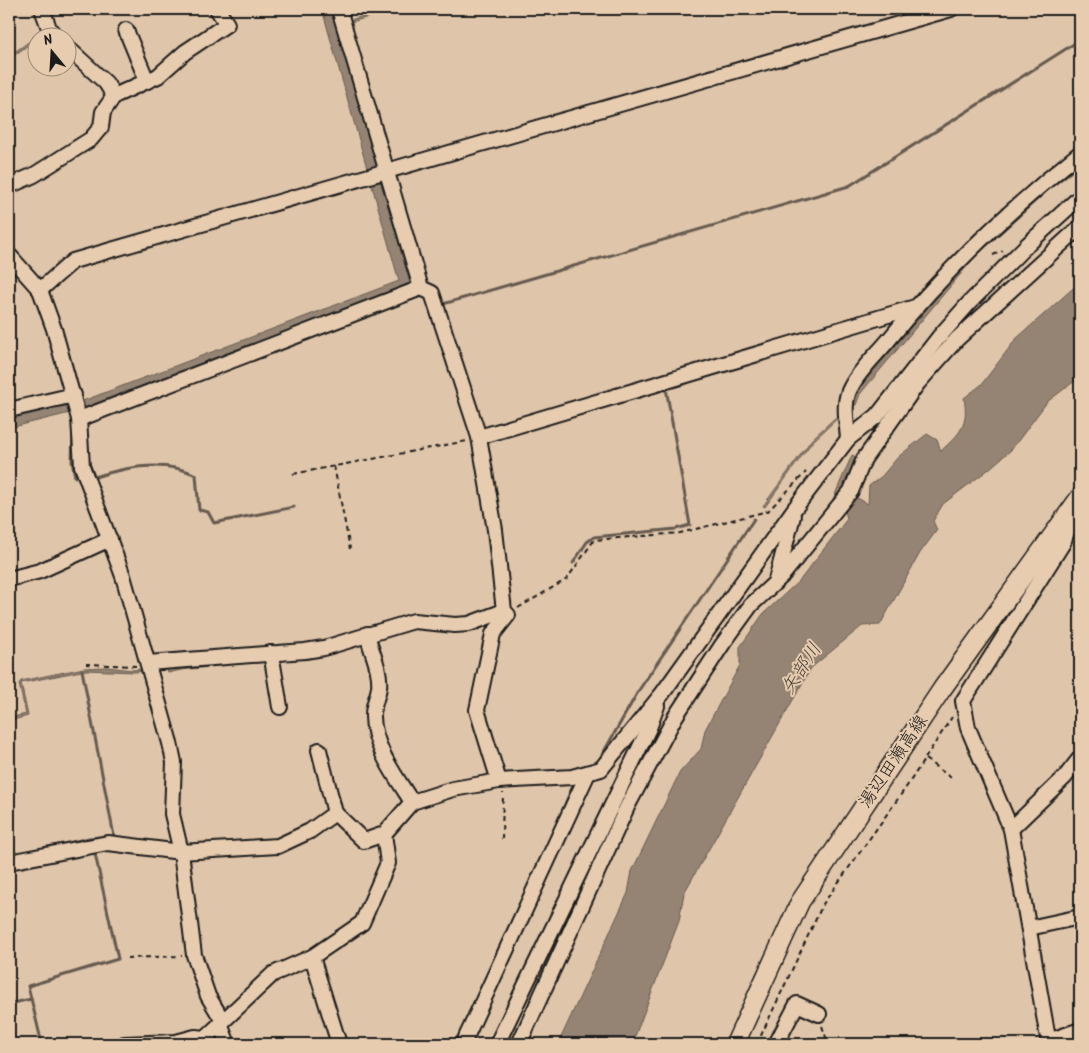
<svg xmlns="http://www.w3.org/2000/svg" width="1089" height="1053" font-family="Kalam,'Klee One',sans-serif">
<rect width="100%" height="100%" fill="#dfc5a9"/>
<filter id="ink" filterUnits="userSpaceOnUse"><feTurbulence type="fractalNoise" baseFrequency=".02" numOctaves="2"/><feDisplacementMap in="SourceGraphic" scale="10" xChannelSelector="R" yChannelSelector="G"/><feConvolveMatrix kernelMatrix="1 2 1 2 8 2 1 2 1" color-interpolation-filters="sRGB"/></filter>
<g filter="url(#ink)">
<g fill="#958473" stroke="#655a50">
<polygon points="322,9 332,9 411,287 86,409 9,428 9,419 80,402 399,281"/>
<polygon points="389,9 398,9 351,22 350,20"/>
<polygon points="44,31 45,33 9,59 9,56"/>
<polygon points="1080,163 1080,166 1051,188 974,258 860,394 856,405 852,404 854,394 973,255 1050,185"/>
<path d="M1080 282V377L1047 402 1012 449 989 469 943 504 933 521 937 530 920 553 880 625 862 626 811 668 684 893 679 921 632 1044H558L628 893 632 871 680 772 701 749 705 730 740 665V647L763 614 800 580 847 519 845 510 830 506 852 455 856 457 845 487 854 496 868 504 869 486 882 476 898 457 927 434 937 440 941 451C960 433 969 426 964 398L981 385 1016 339Z"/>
<polygon points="838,415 839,417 812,442 765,507 763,506 812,439"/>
<polygon points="267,658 267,661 181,670 168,673 167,670 134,672 86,670 21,683 28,716 9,721 9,718 26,714 19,684 21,681 84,668 107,667 132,670"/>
</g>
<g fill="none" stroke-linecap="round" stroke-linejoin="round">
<g stroke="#655a50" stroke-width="3">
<polyline points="953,15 974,9"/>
<polyline points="1073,150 1080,144"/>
<polyline points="954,257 1030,185 1060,160"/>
<polyline points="443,304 849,186 1080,40"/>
<polyline points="73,428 72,461 75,477"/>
<path d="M92 478C124 467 164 459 196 475L199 510 208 512 214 523 294 507"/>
<polyline points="573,563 587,542 594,537 676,529 690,525 666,388"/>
<polyline points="598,762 639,690 754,519"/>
<polyline points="551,838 574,783"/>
<polyline points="43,849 89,838 114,836 82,670"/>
<polyline points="9,1004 31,999"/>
<polyline points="42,1044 28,986 118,959 94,849"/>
</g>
<defs>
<g id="minor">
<polyline points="42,9 49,28 56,38"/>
<polyline points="339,9 421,288 432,293 479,437 495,530 504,611 508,615 493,634 477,710 499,781"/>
<polyline points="126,30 147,81"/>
<polyline points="68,48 106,83 114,96"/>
<polyline points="9,186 34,175 91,139 101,127 103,112 114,96 158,76 185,52 227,24 217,9"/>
<polyline points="9,255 40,290 54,329 79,419 82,466 123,576 170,743 174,762 172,814 181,852 194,955 208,996 223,1021"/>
<polyline points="40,290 73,261 951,9"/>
<polyline points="9,410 74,395"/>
<polyline points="79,419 421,288"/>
<polyline points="479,437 915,307"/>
<path d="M848 439C847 422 842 402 851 387 859 371 875 356 887 342 943 272 1010 209 1080 153"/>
<polyline points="9,579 40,571 110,539"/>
<polyline points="776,580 793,516"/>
<path d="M367 634C371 651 381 670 379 687 378 696 373 705 373 714 372 745 396 777 412 802"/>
<polyline points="271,653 280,707"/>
<polyline points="148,663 305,651 324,648 414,621 455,625 469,624 504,611"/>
<polyline points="319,750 335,813"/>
<polyline points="1011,829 1065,777 1080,758"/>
<polyline points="9,862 108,843 181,852 278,846 310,831 335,813 364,841 384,834 412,802 453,789 499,781 572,777 601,769 662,694 795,508 848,439 877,416 939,337 970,302 1027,245 1080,197"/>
<polyline points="1029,928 1080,917"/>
<polyline points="312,957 339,1044"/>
<polyline points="220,1024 228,1044"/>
<polyline points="1048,1041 1080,1030"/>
<polyline points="124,1044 176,1042 195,1037 206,1038"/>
<polyline points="199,1044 273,974 312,957 362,923 388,863 384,834"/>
<polyline points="463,1044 588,773"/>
<polyline points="497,1044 649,728 657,706"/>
<polyline points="519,1044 627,807 675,717 722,645 751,605 781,577 837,508 851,491 864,459 918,383 957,339 1080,227"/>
<polyline points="776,1044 797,1004 819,1014"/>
<polyline points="1049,1044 1011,829 968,728 963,701 1063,543 1076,507"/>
</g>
<polyline id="major" points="735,1044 800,902 942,689 1080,497"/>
</defs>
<use href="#minor" stroke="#1c1c1c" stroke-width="18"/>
<use href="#major" stroke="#1c1c1c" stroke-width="21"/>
<g stroke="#1c1c1c" stroke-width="2" stroke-dasharray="5 4" stroke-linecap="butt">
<polyline points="993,255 1003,251"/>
<polyline points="334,466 350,549"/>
<polyline points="293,474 467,441"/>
<polyline points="518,608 567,579 594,540 680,533 768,511 806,472"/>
<polyline points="86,664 136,666"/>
<polyline points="925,759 953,779"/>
<polyline points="502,839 503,793"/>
<polyline points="127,958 182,956"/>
<polyline points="822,1026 827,1040 831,1044"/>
<polyline points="757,1044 823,904 907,786 952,717"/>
</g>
<use href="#minor" stroke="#e7ccaf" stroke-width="14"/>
<use href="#major" stroke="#e7ccaf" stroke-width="18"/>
</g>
</g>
<g text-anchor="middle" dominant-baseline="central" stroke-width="4" stroke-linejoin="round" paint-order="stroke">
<g font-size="18" fill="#1c1c1c" stroke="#e7ccaf">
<text transform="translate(894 762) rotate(-56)">湯辺田瀬高線</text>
</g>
<g font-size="19" font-style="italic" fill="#46403a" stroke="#e7ccaf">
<text transform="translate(802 669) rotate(-57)">矢部川</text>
</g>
</g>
<rect width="1089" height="1053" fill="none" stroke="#e7ccaf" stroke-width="30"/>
<rect x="15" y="15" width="1059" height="1023" fill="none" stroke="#1c1c1c" stroke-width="2" filter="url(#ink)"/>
<g transform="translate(52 52) rotate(342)"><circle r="24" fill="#e7ccaf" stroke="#968674"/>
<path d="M0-4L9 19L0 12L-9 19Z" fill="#1c1c1c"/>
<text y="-8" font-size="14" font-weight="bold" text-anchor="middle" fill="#1c1c1c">N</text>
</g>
</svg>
